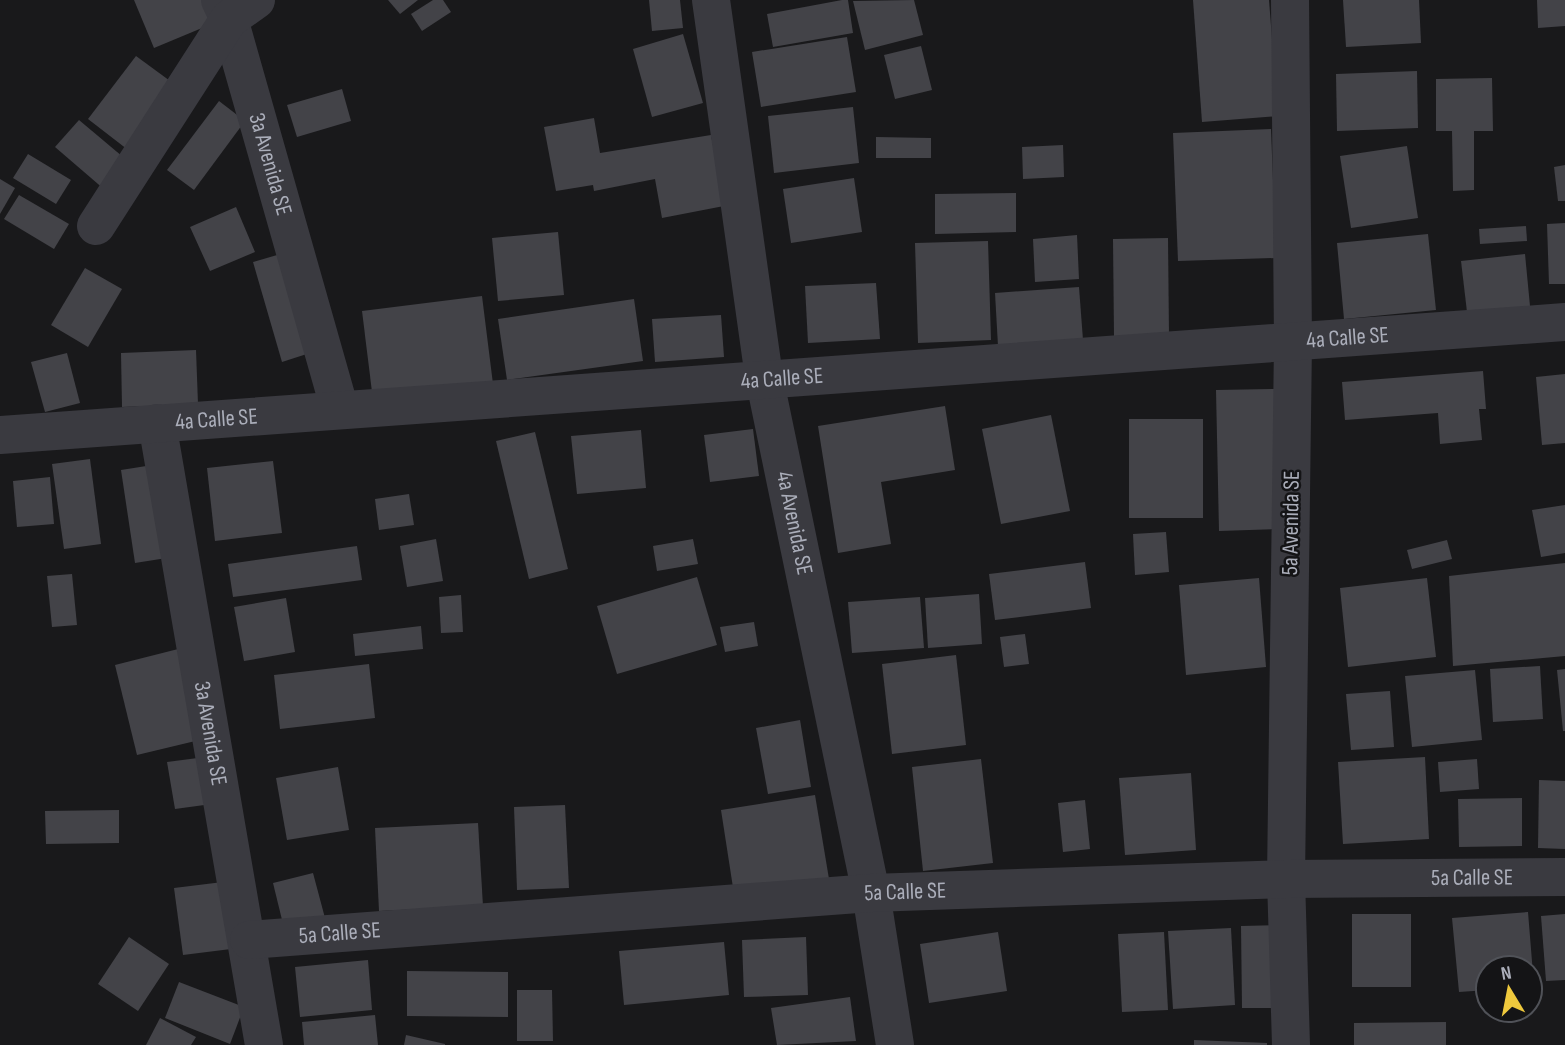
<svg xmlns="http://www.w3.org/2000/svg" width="1565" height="1045" font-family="'Sofia Sans Condensed',sans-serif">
<rect width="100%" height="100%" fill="#19191b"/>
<g fill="#434348">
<polygon points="134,0 204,0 214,23 154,48"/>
<polygon points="388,0 418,0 400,14"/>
<polygon points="433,0 443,0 451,12 422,31 411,14"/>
<polygon points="649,0 680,0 683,28 652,31"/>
<polygon points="842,0 848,0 853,33 773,47 767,14"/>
<polygon points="914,0 923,35 865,50 853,1"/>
<polygon points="1193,0 1269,0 1278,116 1202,122"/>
<polygon points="1343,0 1419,0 1421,43 1346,47"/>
<polygon points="1537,0 1565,0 1565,26 1538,28"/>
<polygon points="683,34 703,103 652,117 633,49"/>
<polygon points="847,37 856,92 761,107 752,52"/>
<polygon points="921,46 932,90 895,99 884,55"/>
<polygon points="136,56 181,89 132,153 88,119"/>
<polygon points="1417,71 1418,128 1337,131 1336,74"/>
<polygon points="1492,78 1493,131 1474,131 1474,190 1453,191 1452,131 1436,131 1436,79"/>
<polygon points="342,89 351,121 297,137 287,105"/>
<polygon points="219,101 245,121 194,190 167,170"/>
<polygon points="853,107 859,163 774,173 768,116"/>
<polygon points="594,118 600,153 711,135 724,206 662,218 655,179 594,191 593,185 556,191 544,127"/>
<polygon points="79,120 129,162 105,190 55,147"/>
<polygon points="1271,129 1276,258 1178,261 1173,133"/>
<polygon points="876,137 931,138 931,158 876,158"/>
<polygon points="1063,145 1064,177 1023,179 1022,147"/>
<polygon points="1407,146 1418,218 1351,228 1340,156"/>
<polygon points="28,154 71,180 56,204 13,178"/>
<polygon points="1565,165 1565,201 1558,201 1554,167"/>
<polygon points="854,178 862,232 791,243 783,189"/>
<polygon points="0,179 15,188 0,214"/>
<polygon points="1016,193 1016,232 935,234 935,194"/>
<polygon points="19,195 69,224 54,249 4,219"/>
<polygon points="236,207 255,252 210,271 190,227"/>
<polygon points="1565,223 1565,284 1549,284 1547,224"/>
<polygon points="1526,226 1527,241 1480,244 1479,229"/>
<polygon points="558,232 564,295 498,301 492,238"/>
<polygon points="1428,234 1436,310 1344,319 1337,243"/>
<polygon points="1077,235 1079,279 1035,282 1033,239"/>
<polygon points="1168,238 1169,335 1114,336 1113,239"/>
<polygon points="988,241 991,340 918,343 915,243"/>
<polygon points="284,253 313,352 282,362 253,262"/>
<polygon points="1525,254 1530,306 1467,312 1461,261"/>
<polygon points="85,268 122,289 88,347 51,325"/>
<polygon points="876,283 880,339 808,343 805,286"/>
<polygon points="1079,287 1083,340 998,346 995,293"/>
<polygon points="482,296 493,384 373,400 362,311"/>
<polygon points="634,299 643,361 507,380 498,319"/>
<polygon points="721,315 724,357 655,362 652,319"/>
<polygon points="196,350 198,404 122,407 121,353"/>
<polygon points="67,353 80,403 45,412 31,362"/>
<polygon points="1483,371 1486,409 1479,409 1482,440 1440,444 1438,413 1345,420 1342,382"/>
<polygon points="1565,374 1565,443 1542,445 1536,377"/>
<polygon points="1275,389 1278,529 1219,531 1216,390"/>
<polygon points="945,406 955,470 881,482 891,544 838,553 818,426"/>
<polygon points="1051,415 1070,511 1001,524 982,429"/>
<rect x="1129" y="419" width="74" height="99"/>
<polygon points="753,429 759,476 710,482 704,435"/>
<polygon points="641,430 646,488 577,494 571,436"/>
<polygon points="535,432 568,569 529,579 496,441"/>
<polygon points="90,459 101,544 64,549 52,464"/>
<polygon points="273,461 282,533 215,541 207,468"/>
<polygon points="159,464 173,557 135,563 121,470"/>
<polygon points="50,477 54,524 17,527 13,481"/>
<polygon points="409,494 414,525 379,530 375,499"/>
<polygon points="1565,505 1565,553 1541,557 1532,510"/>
<polygon points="1166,532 1169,572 1135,575 1133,534"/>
<polygon points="436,539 443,581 407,587 400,546"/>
<polygon points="693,539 698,564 657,571 653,546"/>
<polygon points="1447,540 1452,559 1412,569 1407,550"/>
<polygon points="357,546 362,580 233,597 228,564"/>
<polygon points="1085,562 1091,608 995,620 989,574"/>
<polygon points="1565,563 1565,656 1453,666 1449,576"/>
<polygon points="72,574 77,625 52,627 47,576"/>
<polygon points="697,577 717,645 617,674 597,606"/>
<polygon points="1259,578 1266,667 1186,675 1179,585"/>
<polygon points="1427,578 1436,657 1348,667 1340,588"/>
<polygon points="979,594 982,644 928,648 925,598"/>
<polygon points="461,595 463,632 441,633 439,597"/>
<polygon points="920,597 924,648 852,653 848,602"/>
<polygon points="286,598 295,652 244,661 234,607"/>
<polygon points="754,622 758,646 725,652 720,627"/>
<polygon points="421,626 423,649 355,656 353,634"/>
<polygon points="1025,634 1029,664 1004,667 1000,637"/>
<polygon points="190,646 212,737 137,755 115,665"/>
<polygon points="956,655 966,745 892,754 882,664"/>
<polygon points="369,664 375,718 280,729 274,675"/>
<polygon points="1540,666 1543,719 1493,722 1490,669"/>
<polygon points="1565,669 1565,731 1563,731 1557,670"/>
<polygon points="1475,670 1482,740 1412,747 1405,676"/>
<polygon points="1390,691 1394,747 1351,750 1346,694"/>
<polygon points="800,720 811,787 768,794 756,728"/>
<polygon points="213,756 219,803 175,809 167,762"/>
<polygon points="1425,757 1429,839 1343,844 1338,762"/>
<polygon points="981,759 993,863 923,871 912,767"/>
<polygon points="1477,759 1479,789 1440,792 1438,762"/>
<polygon points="338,767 349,830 287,840 276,778"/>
<polygon points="1191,773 1196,850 1125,855 1119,778"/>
<polygon points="1539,780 1565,781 1565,849 1538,848"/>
<polygon points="815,795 829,879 734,894 721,810"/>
<polygon points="1522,798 1522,846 1459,847 1458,799"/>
<polygon points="1085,800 1090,849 1063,852 1058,803"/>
<polygon points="565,805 569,888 517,890 514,807"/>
<polygon points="119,810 119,843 46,844 45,811"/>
<polygon points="478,823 483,906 379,911 375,828"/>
<polygon points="313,873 325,918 284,928 273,883"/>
<polygon points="231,881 239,948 183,955 174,888"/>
<polygon points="1528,912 1534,986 1530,986 1530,968 1488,968 1488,990 1459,992 1452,918"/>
<rect x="1352" y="914" width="59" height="73"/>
<polygon points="1565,914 1565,980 1546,981 1541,916"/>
<polygon points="1283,925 1284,1008 1242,1008 1241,926"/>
<polygon points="1231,928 1235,1005 1173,1009 1168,931"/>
<polygon points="998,932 1007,991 929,1003 920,944"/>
<polygon points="1164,932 1168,1010 1122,1012 1118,934"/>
<polygon points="129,937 169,964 138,1011 98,984"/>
<polygon points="806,937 808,995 744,997 742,940"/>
<polygon points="724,942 729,995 624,1005 619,951"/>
<polygon points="368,960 372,1010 300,1017 295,967"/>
<polygon points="407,971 508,972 508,1017 407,1016"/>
<polygon points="179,982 244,1007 230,1044 165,1018"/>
<polygon points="517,990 552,990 553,1041 517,1041"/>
<polygon points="850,997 856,1041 777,1045 771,1008"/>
<polygon points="375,1015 378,1045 304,1045 302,1022"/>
<polygon points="160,1018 196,1037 191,1045 146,1045"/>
<polygon points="1446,1022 1446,1045 1354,1045 1354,1023"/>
<polygon points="406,1035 445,1044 445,1045 404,1045"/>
<polygon points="1194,1040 1267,1043 1267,1045 1194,1045"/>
</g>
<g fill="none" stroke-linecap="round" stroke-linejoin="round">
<g stroke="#3a3a40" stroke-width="38">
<path id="s1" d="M220 0 229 19 340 410"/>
<path id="s2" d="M711 0 764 377 871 893 895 1045"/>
<polyline points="1290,0 1293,342 1286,879 1291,1045"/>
<polyline points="96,226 229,19 256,0"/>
<path id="s3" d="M157 423 264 1045"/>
<path id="s4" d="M0 435 1565 322"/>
<path id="s5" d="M249 940 871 893 1286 879 1565 877"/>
</g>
</g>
<g text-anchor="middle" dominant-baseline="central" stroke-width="5" stroke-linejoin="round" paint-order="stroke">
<g font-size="23" fill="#abaeba" stroke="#141416">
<text stroke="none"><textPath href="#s1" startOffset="172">3a Avenida SE</textPath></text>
<text stroke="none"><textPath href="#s4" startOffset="1351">4a Calle SE</textPath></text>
<text stroke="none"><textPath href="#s4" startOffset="784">4a Calle SE</textPath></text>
<text stroke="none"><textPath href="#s4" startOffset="217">4a Calle SE</textPath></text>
<text transform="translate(1291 523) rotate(-89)">5a Avenida SE</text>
<text stroke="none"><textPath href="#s2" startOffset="530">4a Avenida SE</textPath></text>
<text stroke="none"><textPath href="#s3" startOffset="315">3a Avenida SE</textPath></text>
<text stroke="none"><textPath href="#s5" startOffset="1225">5a Calle SE</textPath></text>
<text stroke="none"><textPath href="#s5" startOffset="658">5a Calle SE</textPath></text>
<text stroke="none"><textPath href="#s5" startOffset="91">5a Calle SE</textPath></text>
</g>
</g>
<g transform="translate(1509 989) rotate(350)"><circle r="33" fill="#141416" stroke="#505258" stroke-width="2"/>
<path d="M0-5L12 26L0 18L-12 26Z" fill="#efc93d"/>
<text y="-10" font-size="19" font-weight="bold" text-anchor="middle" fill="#abaeba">N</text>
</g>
</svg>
